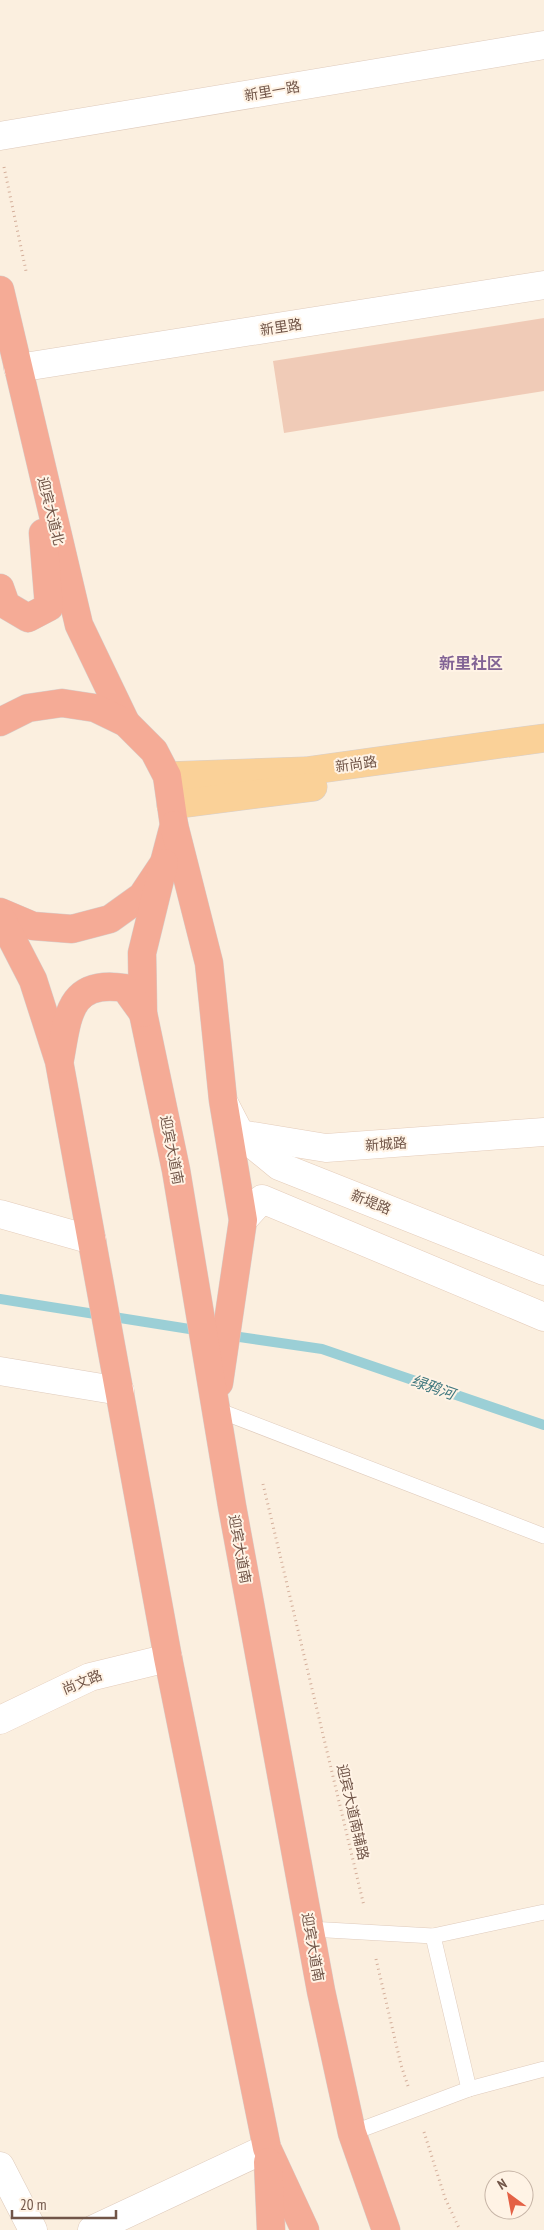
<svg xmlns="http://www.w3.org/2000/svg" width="544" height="2230" font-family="'PT Sans Narrow','Noto Sans SC',sans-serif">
<rect width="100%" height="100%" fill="#fbefdf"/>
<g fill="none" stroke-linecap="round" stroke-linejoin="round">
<g stroke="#9bcfd6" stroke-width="10">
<polyline points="0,1299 202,1331"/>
<polyline points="226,1335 322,1349 544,1425"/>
</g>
</g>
<polygon fill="#f0cbb7" points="544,318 544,391 284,433 273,361"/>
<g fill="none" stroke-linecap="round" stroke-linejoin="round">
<defs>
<g id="lane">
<polyline points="215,1409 544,1536"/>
<polyline points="310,1929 433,1936 469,2089 352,2133"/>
<polyline points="433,1936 544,1912"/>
<polyline points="469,2089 544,2069"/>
</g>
<g id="street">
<polyline points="0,136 544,45"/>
<polyline points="18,368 544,285"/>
<polyline points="0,1371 120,1391"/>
<polyline points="0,2166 33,2230"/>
<polyline points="92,2230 267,2148"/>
</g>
<g id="secondary">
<polyline points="225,1105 240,1134 279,1166 544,1271"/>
<polyline points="240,1134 326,1148 544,1132"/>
<polyline points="0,1214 92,1240"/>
<polyline points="243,1220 262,1199 544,1317"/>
<polyline points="0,1720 90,1677 168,1658"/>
</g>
<g id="primary">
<polyline points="167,776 306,771 544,738"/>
<polyline points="171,805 313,787"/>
</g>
<g id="highway">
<polyline points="0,290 79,625 126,723"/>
<polyline points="0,588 6,605 28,618 49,607 43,533"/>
<polyline points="0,722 28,708 62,703 95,708 126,723 154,751 167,776 174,825 164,863 142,896 110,919 72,929 33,926 0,912"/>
<polyline points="174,825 209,963 223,1100 243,1220 219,1383"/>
<polyline points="164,863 142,953 143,1013 176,1170 232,1506 321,1991 352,2133 386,2230"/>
<polyline points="0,916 33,980 59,1061 168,1658 267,2148 305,2230"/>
<path d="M60 1059C68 1015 69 979 125 988L143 1013"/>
<polyline points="268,2162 271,2230"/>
</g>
</defs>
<use href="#lane" stroke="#dfcbbc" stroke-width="16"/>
<use href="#street" stroke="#dfcbbc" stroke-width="29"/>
<use href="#secondary" stroke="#e4ccba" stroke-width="29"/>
<use href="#primary" stroke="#d7cfcc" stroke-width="29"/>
<use href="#highway" stroke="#d7cfcc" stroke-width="29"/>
<g stroke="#d4af9b" stroke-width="3" stroke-dasharray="1 4" stroke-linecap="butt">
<polyline points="4,167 26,271"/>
<polyline points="263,1484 364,1906"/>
<polyline points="376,1959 401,2065 408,2086"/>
<polyline points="424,2132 445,2198 460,2230"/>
</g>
<use href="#lane" stroke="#fff" stroke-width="15"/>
<use href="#street" stroke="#fff" stroke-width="28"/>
<use href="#secondary" stroke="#fff" stroke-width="28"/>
<use href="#primary" stroke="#fad198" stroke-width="28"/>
<use href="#highway" stroke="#f5ab96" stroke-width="28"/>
</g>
<g text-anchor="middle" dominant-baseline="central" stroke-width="4" stroke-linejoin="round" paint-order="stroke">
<g font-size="14" fill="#715548" stroke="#fff3e5">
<text transform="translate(272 91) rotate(-10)">新里一路</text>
<text transform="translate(281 327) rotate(-9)">新里路</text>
<text transform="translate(51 511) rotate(76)">迎宾大道北</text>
<text transform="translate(356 764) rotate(-8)">新尚路</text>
<text transform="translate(386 1144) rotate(-4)">新城路</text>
<text transform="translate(172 1150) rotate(79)">迎宾大道南</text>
<text transform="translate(371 1202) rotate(22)">新堤路</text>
<text transform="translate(240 1549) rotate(80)">迎宾大道南</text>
<text transform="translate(82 1682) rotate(-22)">尚文路</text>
<text transform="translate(353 1812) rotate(77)">迎宾大道南辅路</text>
<text transform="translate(313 1947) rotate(80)">迎宾大道南</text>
</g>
<g font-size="15" font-style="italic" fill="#3f777e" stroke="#fff3e5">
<text transform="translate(433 1387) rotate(19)">绿鸦河</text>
</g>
<g font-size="16" font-weight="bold" fill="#826395" stroke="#fff3e5">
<text x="471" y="663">新里社区</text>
</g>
</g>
<g transform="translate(509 2195) rotate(328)"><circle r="24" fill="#fff3e5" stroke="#c6b4a6"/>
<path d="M0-4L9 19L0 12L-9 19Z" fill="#e46145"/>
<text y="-8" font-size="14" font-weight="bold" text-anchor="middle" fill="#715548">N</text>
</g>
<path d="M12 2210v8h104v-8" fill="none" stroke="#715548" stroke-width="2.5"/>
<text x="20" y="2210" font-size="15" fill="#715548" stroke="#fff3e5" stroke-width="4" paint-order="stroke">20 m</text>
</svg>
